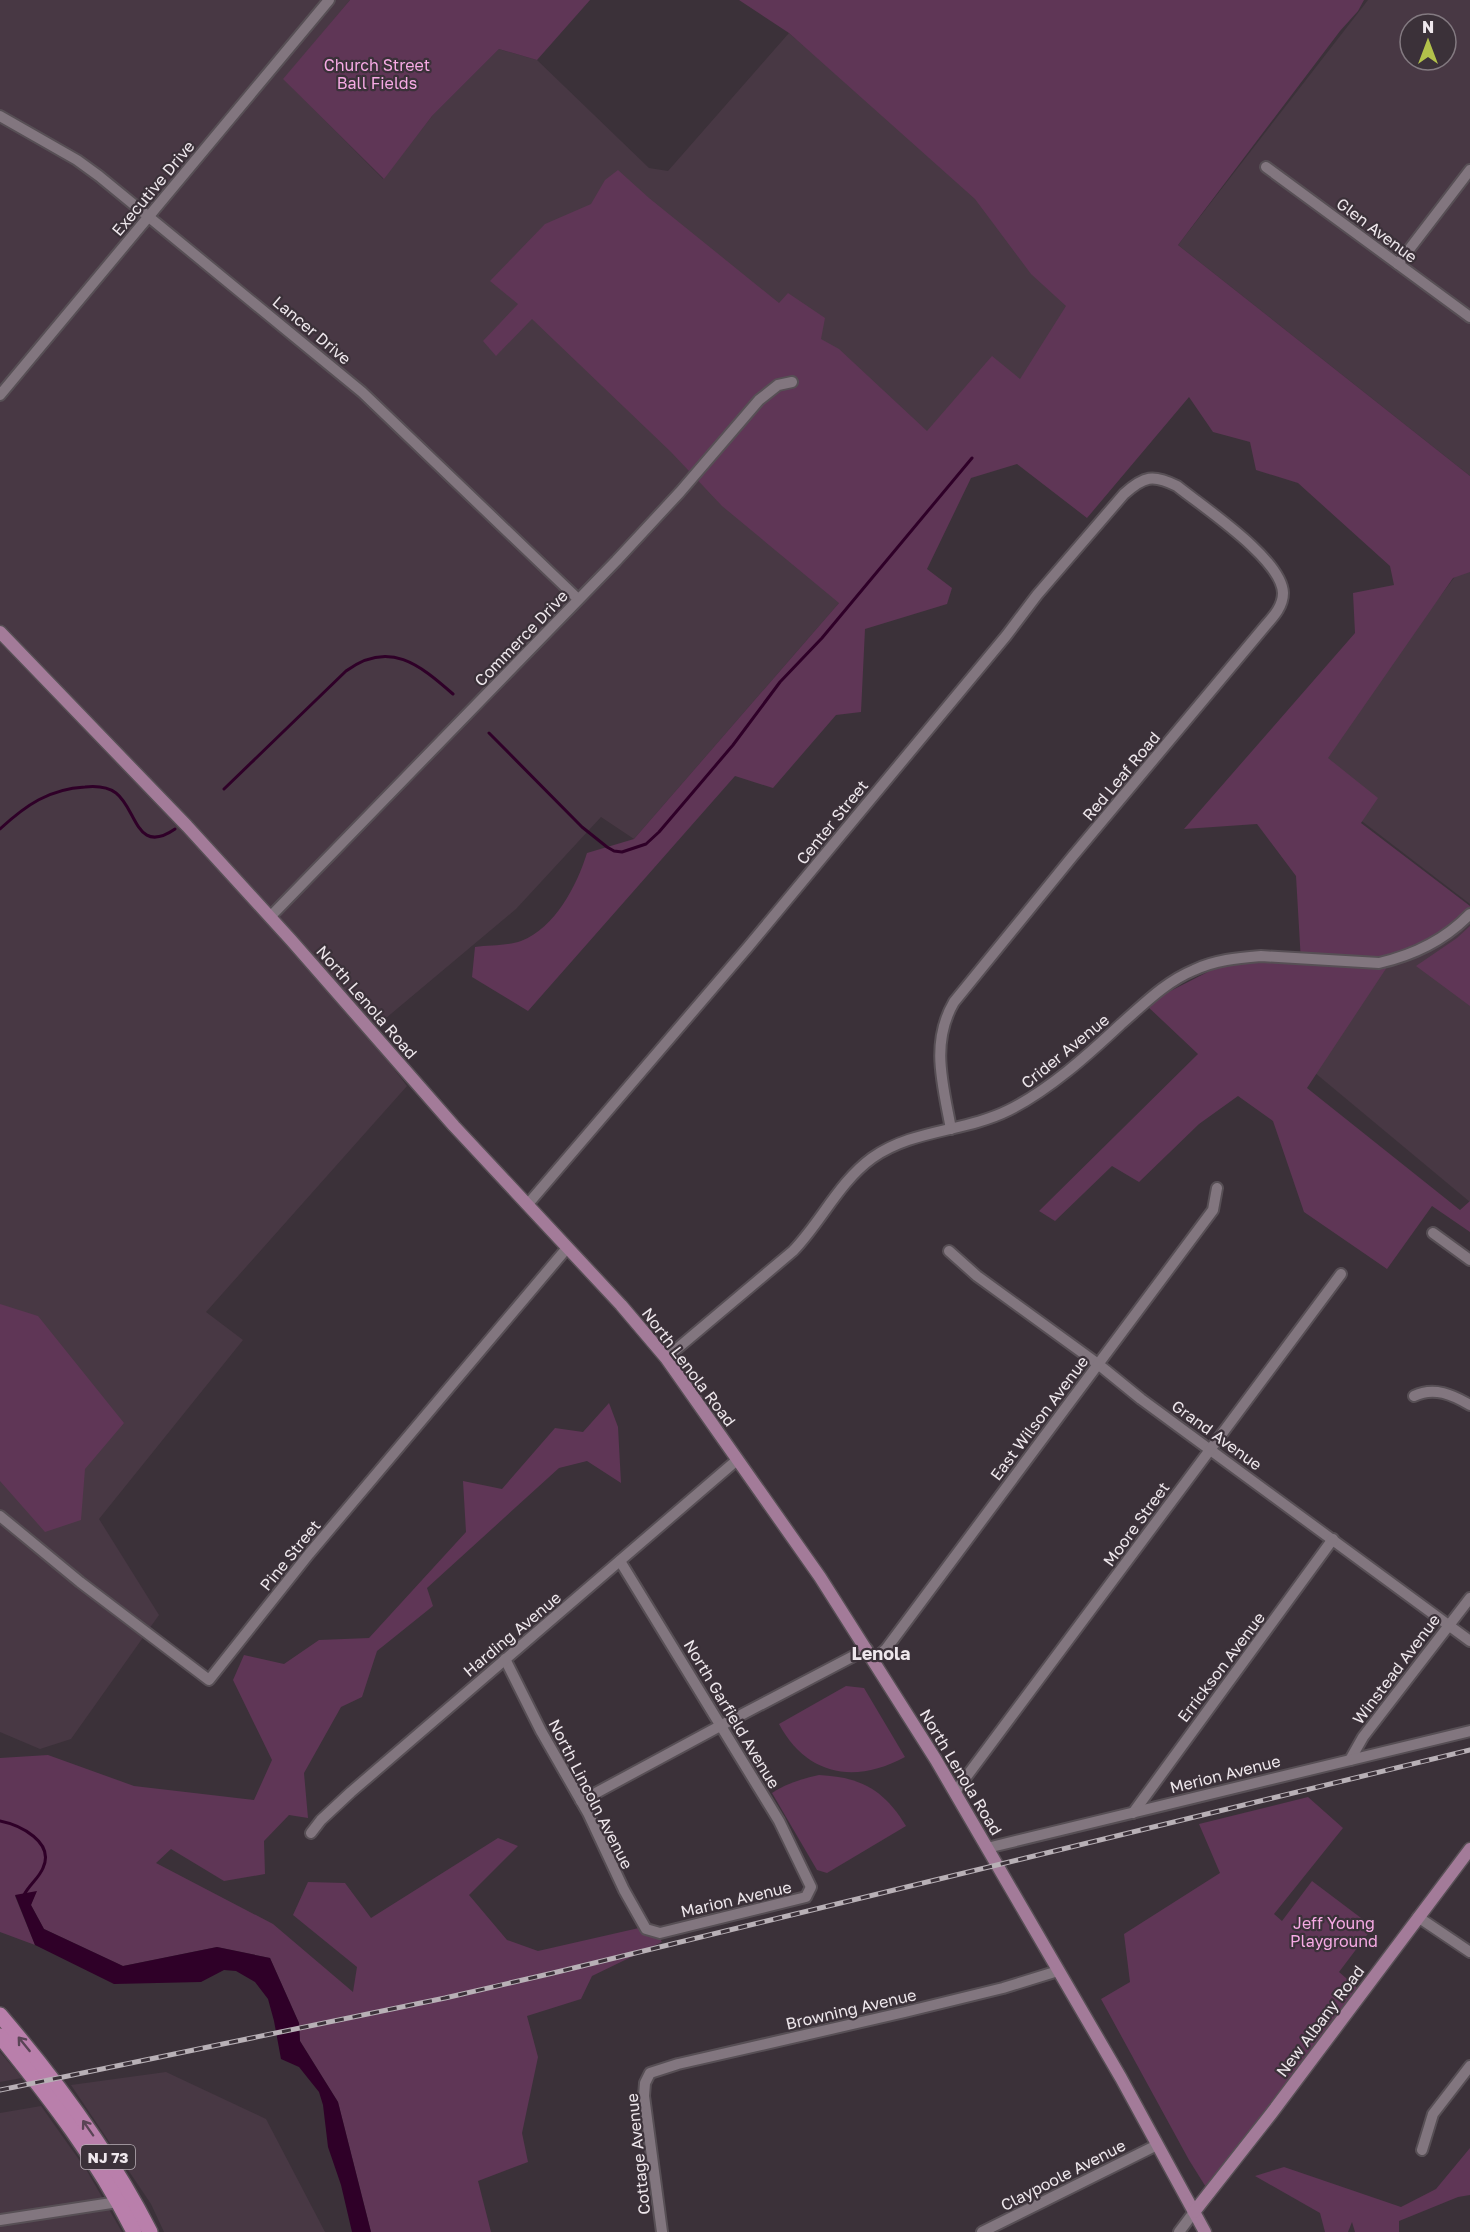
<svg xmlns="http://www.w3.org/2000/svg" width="1470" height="2232" font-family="'Golos Text',sans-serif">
<rect width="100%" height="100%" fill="#3b3139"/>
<g fill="#483844" fill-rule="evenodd">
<polygon points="0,0 350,0 284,79 383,179 432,116 499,49 537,60 649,168 668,171 789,33 1089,292 1023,381 839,603 634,839 601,817 516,909 367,1034 407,1086 206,1312 243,1340 99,1519 159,1615 71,1739 40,1749 0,1732"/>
<path d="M1368 0H1470V476L1178 245ZM1410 24H1446V60H1410Z"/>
<polygon points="1470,557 1470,904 1303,776"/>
<polygon points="1470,914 1470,1202 1272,1037"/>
<polygon points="0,2052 22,2078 0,2082"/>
<polygon points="166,2072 266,2119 325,2232 164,2232 151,2204 71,2085"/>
<polygon points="41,2106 87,2171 122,2232 0,2232 0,2113"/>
</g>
<g fill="#5f3656">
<polygon points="350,0 590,0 537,60 499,49 432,116 384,179 283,79"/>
<path d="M739 0H1364L1358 11 1340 31 1178 245 1470 476V572L1453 578 1328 758 1378 798 1361 823 1470 906V910L1410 954 1393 958 1307 1088 1460 1210 1470 1201V1232L1432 1206 1387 1269 1304 1212 1273 1121 1238 1096 1199 1124 1139 1182 1112 1166 1055 1221 1039 1211 1198 1054 1145 1004 1233 959 1301 962 1296 876 1257 824 1184 829 1355 633 1353 593 1394 585 1390 566 1298 483 1256 470 1250 442 1213 432 1189 397 1087 518 1017 464 971 478 927 569 952 588 947 604 865 629 861 712 836 715 773 788 735 776 528 1011 472 977 475 947C489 945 508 946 521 941 555 928 577 885 587 853L634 839 839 603 722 506 671 452 532 319 496 356 483 341 518 304 490 281 545 224 591 204 605 180 618 170 649 198 779 303 788 293 825 318 821 339 839 349 927 431 992 356 1020 379 1066 306 1031 274 975 199 789 33Z"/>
<polygon points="1470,926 1470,1006 1416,966 1457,938"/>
<polygon points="0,1304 38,1316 124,1423 85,1469 81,1520 45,1532 0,1481"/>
<polygon points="609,1403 618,1427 621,1483 587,1461 559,1468 427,1588 433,1606 377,1651 362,1697 341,1707 304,1773 308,1818 289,1815 264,1841 265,1874 224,1881 171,1849 156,1863 273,1924 353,1992 357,1967 293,1915 308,1882 345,1883 371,1918 498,1838 518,1846 469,1895 507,1940 538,1951 652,1925 662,1942 592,1976 581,1999 527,2016 538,2057 522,2133 528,2162 478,2181 491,2232 371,2232 338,2102 300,2041 299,2023 270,1958 217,1947 123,1966 44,1929 31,1905 36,1892 15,1896 35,1945 0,1932 0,1758 48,1755 134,1786 254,1800 272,1760 233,1680 244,1655 284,1664 319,1640 369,1638 466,1532 463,1481 502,1489 555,1428 583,1432"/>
<path d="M846 1686 864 1688 905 1757C855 1784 807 1776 779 1724Z"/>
<path d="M819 1775C861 1777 884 1790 906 1826L827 1873 817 1870 772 1793C787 1783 802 1779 819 1775Z"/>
<polygon points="1308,1797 1343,1828 1274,1914 1282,1921 1312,1881 1373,1927 1339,1972 1361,1991 1209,2192 1189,2160 1101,1999 1130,1982 1124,1934 1220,1873 1199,1824"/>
<polygon points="1470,2148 1470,2195 1458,2197 1399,2221 1399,2232 1355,2232 1352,2222 1348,2232 1325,2232 1320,2213 1255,2176 1284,2167 1401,2207 1436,2189"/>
</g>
<polygon fill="#2f0028" points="37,1891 31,1905 44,1929 123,1966 217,1947 270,1958 299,2023 300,2041 338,2102 371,2232 352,2232 341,2185 328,2147 323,2105 319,2092 299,2067 281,2059 274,2021 268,1999 255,1982 236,1971 224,1970 201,1982 114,1984 35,1945 15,1895"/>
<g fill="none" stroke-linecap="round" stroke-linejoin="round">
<g stroke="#2f0028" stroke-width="3">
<polyline points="489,733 582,827 607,847 614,851 622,852 646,844 659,832 688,798 733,745 780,682 822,638 972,458"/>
<path d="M224 789 346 671C389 639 420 665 453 694"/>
<path d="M0 829C26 805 49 789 85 787 95 786 108 787 116 793 137 809 136 856 175 829"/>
<path d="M0 1821C20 1825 55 1842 43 1868 39 1878 29 1885 24 1895"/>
</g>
<defs>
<g id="minor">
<polyline points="0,116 77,160 99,176 362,392 578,599"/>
<polyline points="1266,167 1470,317"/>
<polyline points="1398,264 1470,170"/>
<polyline points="0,395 329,0"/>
<polyline points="270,917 616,561 680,492 759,400 778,385 792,382"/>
<path d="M528 1204 748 947 1006 636 1037 595 1124 494C1144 476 1153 474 1177 486 1203 507 1282 559 1283 593 1283 606 1274 616 1266 625L1072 857 954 1002C930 1043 943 1085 951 1129"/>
<polyline points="1433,1233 1470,1260"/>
<polyline points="949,1251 977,1276 1098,1364 1141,1399 1470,1641"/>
<path d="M666 1358 793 1251C821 1222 839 1182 872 1158 913 1129 965 1132 1009 1110 1049 1090 1088 1055 1121 1024 1144 1004 1165 982 1194 970 1215 960 1237 958 1261 956L1379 963C1414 955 1445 940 1470 914"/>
<path d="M1414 1396C1434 1386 1453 1395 1470 1405"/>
<polyline points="0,1516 80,1582 209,1680 309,1554 567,1248"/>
<polyline points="505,1659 541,1731 588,1813 624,1890 646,1929 660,1933 806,1897 811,1887 779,1821 620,1561"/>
<polyline points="874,1660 886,1649 1213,1210 1217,1188"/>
<polyline points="1350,1760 1363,1737 1470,1598"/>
<polyline points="955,1792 1341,1274"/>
<polyline points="581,1801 720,1726 867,1649"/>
<polyline points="1133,1813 1333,1539"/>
<polyline points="311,1833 321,1820 351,1792 737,1460"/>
<polyline points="987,1848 1470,1731"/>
<polyline points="1418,1917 1470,1952"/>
<polyline points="1422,2150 1433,2114 1470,2066"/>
<polyline points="0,2220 118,2202"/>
<polyline points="662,2232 644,2096 645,2083 650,2073 678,2064 905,2012 1003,1988 1058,1971"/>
<polyline points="982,2232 1157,2145"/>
<polyline points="1179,2232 1194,2212"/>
</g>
<g id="major">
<polyline points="0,632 187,826 291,940 454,1126 621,1305 666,1358 820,1577 936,1760 1121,2078 1205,2232"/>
<polyline points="1194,2212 1271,2114 1470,1849"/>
</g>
<g id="highway">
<path d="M0 2015C57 2082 110 2153 150 2232"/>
<path d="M0 2036C50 2098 98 2160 134 2232"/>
</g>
</defs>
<use href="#minor" stroke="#574f55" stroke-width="14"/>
<use href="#major" stroke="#574f55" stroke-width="15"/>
<use href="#highway" stroke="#574f55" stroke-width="18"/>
<use href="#minor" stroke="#82767f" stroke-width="10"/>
<use href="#major" stroke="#a37b99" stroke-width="12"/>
<use href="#highway" stroke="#b97fab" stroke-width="15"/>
<defs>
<polyline id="rail" points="0,2090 445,1998 553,1973 1470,1750"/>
</defs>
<use href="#rail" stroke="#b8b0b6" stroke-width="5"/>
<use href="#rail" stroke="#3b3139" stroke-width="3" stroke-dasharray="9" stroke-linecap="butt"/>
</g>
<defs><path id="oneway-shaft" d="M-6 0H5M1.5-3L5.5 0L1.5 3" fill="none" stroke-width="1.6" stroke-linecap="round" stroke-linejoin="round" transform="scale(1.5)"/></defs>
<g stroke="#5a4456">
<use href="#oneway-shaft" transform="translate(24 2044) rotate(-129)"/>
<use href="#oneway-shaft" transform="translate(88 2128) rotate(-125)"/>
</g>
<g text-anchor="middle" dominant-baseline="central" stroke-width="4.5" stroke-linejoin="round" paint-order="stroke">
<rect fill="#3b3139" stroke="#b8b0b6" stroke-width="1.5" x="81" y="2145" width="54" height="24" rx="4.5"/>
<g font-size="15" font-weight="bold" fill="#eee7ec">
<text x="108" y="2157">NJ 73</text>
</g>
<g font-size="16" fill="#f6aae4" stroke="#3b3139">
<text x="377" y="65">Church Street<tspan x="377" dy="18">Ball Fields</tspan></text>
<text x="1334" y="1923">Jeff Young<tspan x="1334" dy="18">Playground</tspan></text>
</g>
<g font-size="16" fill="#eee7ec" stroke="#3b3139">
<text transform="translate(153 188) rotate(-50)">Executive Drive</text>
<text transform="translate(1377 230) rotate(37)">Glen Avenue</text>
<text transform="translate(312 330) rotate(40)">Lancer Drive</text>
<text transform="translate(521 638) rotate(-46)">Commerce Drive</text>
<text transform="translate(1121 776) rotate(-50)">Red Leaf Road</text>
<text transform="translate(832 822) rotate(-51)">Center Street</text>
<text transform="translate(367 1002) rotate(49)">North Lenola Road</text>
<text transform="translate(1065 1051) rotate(-39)">Crider Avenue</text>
<text transform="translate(689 1367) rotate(53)">North Lenola Road</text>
<text transform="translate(1039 1418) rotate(-53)">East Wilson Avenue</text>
<text transform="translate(1217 1435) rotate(36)">Grand Avenue</text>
<text transform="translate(1136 1524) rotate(-54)">Moore Street</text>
<text transform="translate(290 1555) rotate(-51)">Pine Street</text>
<text transform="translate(512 1634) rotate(-40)">Harding Avenue</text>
<text transform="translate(1221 1667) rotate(-53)">Errickson Avenue</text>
<text transform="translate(1396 1669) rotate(-53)">Winstead Avenue</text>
<text transform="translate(732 1714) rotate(59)">North Garfield Avenue</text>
<text transform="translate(961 1772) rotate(59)">North Lenola Road</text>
<text transform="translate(1225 1774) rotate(-14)">Merion Avenue</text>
<text transform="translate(591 1794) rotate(63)">North Lincoln Avenue</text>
<text transform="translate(736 1899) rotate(-13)">Marion Avenue</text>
<text transform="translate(851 2009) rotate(-13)">Browning Avenue</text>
<text transform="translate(1320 2021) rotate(-53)">New Albany Road</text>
<text transform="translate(638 2154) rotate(-96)">Cottage Avenue</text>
<text transform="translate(1063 2175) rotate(-27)">Claypoole Avenue</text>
</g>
<g font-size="18" font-weight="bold" fill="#eee7ec" stroke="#3b3139">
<text x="881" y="1653">Lenola</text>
</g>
</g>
<g transform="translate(1428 42)"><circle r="28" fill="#3b3139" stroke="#837a81" stroke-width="1.5"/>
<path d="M0-4.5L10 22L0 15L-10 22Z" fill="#b3c24b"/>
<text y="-9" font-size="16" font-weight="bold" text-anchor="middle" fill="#eee7ec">N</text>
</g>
</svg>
